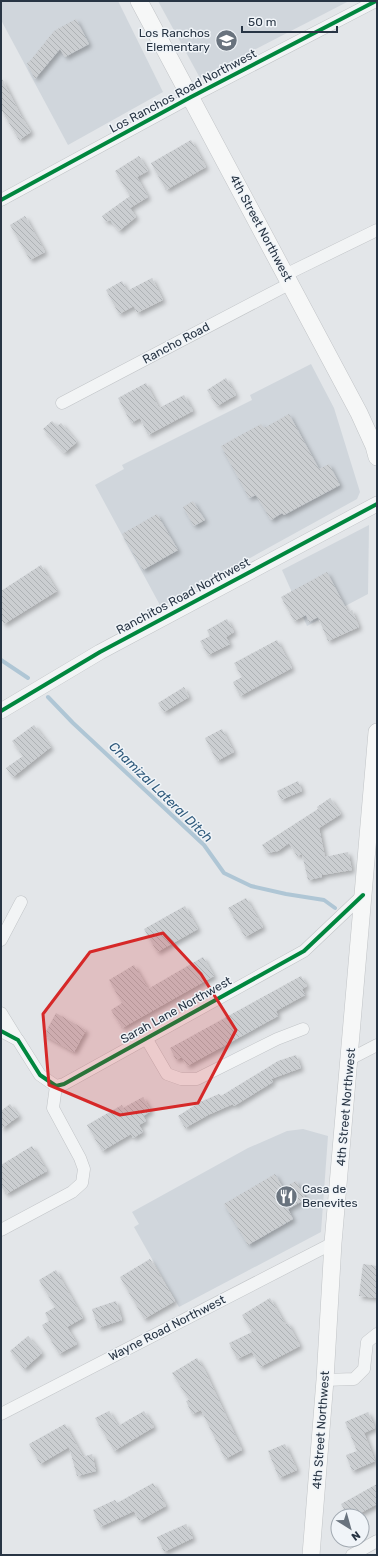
<svg xmlns="http://www.w3.org/2000/svg" width="378" height="1556" font-family="Rubik,sans-serif">
<defs>
<pattern id="building-back-hatch" width="6" height="6" patternUnits="userSpaceOnUse"><rect width="6" height="6" fill="#cbced1"/><path d="M-1 5l2 2M0 0l6 6M5-1l2 2" fill="none" stroke="#aeb2b5"/></pattern>
<filter id="shadow"><feDropShadow dx="3" dy="3" stdDeviation="2" flood-color="#0004"/></filter>
</defs>
<rect width="100%" height="100%" fill="#e3e6e9"/>
<g fill="#d0d6dc">
<polygon points="1,1 118,1 163,92 68,145 1,20"/>
<polygon points="158,1 349,1 200,78"/>
<polygon points="311,364 334,408 360,492 357,499 161,607 95,485 124,469 122,465 252,400 250,395"/>
<polygon points="369,525 368,594 307,626 282,570"/>
<polygon points="303,1129 328,1136 321,1232 179,1307 134,1227 139,1224 132,1212 248,1148 287,1131"/>
</g>
<g fill="none" stroke-linecap="round" stroke-linejoin="round">
<g stroke="#afc6d5" stroke-width="4">
<polyline points="1,660 28,678"/>
<polyline points="48,697 73,723 204,845 224,873 251,886 286,894 324,900 335,908"/>
</g>
</g>
<g fill="url(#building-back-hatch)" filter="url(#shadow)">
<polygon points="76,19 89,44 65,57 60,49 35,79 27,63 30,61 54,31"/>
<polygon points="1,77 21,116 31,132 19,140 1,109"/>
<polygon points="191,140 206,167 166,190 151,163"/>
<polygon points="139,156 148,171 137,177 148,197 130,208 136,217 119,231 110,220 106,222 102,216 130,196 115,171"/>
<polygon points="25,216 45,252 30,260 10,225"/>
<polygon points="152,278 163,300 137,313 134,306 119,314 106,290 122,281 127,291"/>
<polygon points="226,378 236,395 217,406 207,390"/>
<polygon points="146,383 159,408 184,395 193,411 148,435 140,418 131,423 118,398"/>
<polygon points="289,414 319,469 329,464 340,485 284,515 282,513 271,520 256,495 249,498 221,446 261,424 264,428"/>
<polygon points="52,421 57,426 61,423 77,442 64,453 43,429"/>
<polygon points="193,501 205,520 194,526 183,507"/>
<polygon points="157,514 178,550 143,570 122,534"/>
<polygon points="41,565 57,591 4,624 1,619 1,591"/>
<polygon points="327,572 348,612 352,610 359,627 328,641 318,617 309,622 306,615 294,621 281,597"/>
<polygon points="227,619 234,632 226,637 230,644 208,655 200,641 210,636 207,630"/>
<polygon points="277,640 292,668 240,696 233,682 242,677 234,663"/>
<polygon points="184,687 189,697 164,712 158,703"/>
<polygon points="34,725 51,747 13,777 6,768 23,756 12,741"/>
<polygon points="222,729 234,752 217,761 205,738"/>
<polygon points="298,781 302,791 281,800 277,791"/>
<polygon points="330,798 341,814 319,828 325,857 348,852 352,870 322,875 322,877 308,880 302,854 297,856 289,843 278,851 267,853 262,845 318,809 317,807"/>
<polygon points="246,898 263,927 245,937 228,908"/>
<polygon points="185,906 198,929 157,952 144,929"/>
<polygon points="203,957 214,976 122,1028 111,1010 122,1003 109,980 134,965 148,989"/>
<polygon points="301,976 307,986 302,989 305,995 276,1011 278,1016 187,1066 182,1057 176,1060 170,1048"/>
<polygon points="56,1013 86,1030 74,1052 44,1035"/>
<polygon points="296,1055 301,1068 271,1079 273,1082 234,1106 233,1104 208,1115 185,1128 178,1116 200,1102 219,1094 221,1096 278,1061"/>
<polygon points="143,1097 151,1111 143,1116 146,1121 139,1125 143,1132 133,1138 131,1134 102,1151 87,1125 122,1105 123,1108"/>
<polygon points="10,1104 19,1116 1,1129 1,1111"/>
<polygon points="32,1146 47,1171 6,1194 1,1186 1,1165"/>
<polygon points="275,1174 283,1188 296,1181 306,1199 288,1209 293,1219 248,1245 224,1204"/>
<polygon points="150,1259 175,1301 144,1319 120,1277"/>
<polygon points="363,1264 377,1266 377,1298 359,1296"/>
<polygon points="56,1270 83,1318 67,1327 77,1344 59,1354 42,1325 49,1321 45,1313 55,1307 39,1280"/>
<polygon points="270,1298 285,1324 288,1323 300,1346 260,1367 252,1352 237,1359 229,1343 252,1332 242,1315"/>
<polygon points="116,1301 122,1320 98,1328 92,1309"/>
<polygon points="28,1336 42,1353 24,1369 10,1351"/>
<polygon points="197,1358 205,1371 242,1450 225,1459 201,1410 192,1414 186,1401 189,1400 172,1373"/>
<polygon points="109,1411 118,1426 144,1411 154,1427 114,1451 95,1418"/>
<polygon points="368,1412 375,1428 364,1433 375,1461 352,1471 346,1455 357,1451 345,1422"/>
<polygon points="65,1424 83,1457 92,1454 96,1471 77,1476 69,1447 40,1464 29,1444"/>
<polygon points="285,1444 297,1470 279,1478 268,1451"/>
<polygon points="153,1483 166,1506 139,1521 134,1511 100,1527 93,1510 115,1500 117,1503"/>
<polygon points="377,1484 377,1504 355,1516 348,1516 341,1504"/>
<polygon points="186,1524 193,1538 164,1552 157,1537"/>
</g>
<g fill="none" stroke-linecap="round" stroke-linejoin="round">
<defs>
<g id="minor">
<polyline points="1,200 191,97 376,1"/>
<polyline points="287,274 377,230"/>
<polyline points="62,403 291,283"/>
<polyline points="1,940 21,902"/>
<polyline points="1,1013 17,1039"/>
<polyline points="1,1031 18,1040 40,1075 56,1086 64,1084 304,951 363,895"/>
<polyline points="146,1038 167,1074 181,1079 197,1079 277,1039 303,1029"/>
<polyline points="350,1059 377,1045"/>
<polyline points="1,1230 72,1192 82,1183 84,1169 80,1158 53,1108 56,1086"/>
<polyline points="325,1380 354,1379 364,1369 367,1342 377,1334"/>
<polyline points="1,1414 333,1243"/>
<polyline points="352,1555 377,1541"/>
</g>
<polyline id="tertiary" points="1,711 100,652 377,504"/>
<g id="secondary">
<polyline points="139,1 359,413 374,446 377,457"/>
<polyline points="311,1555 325,1380 333,1243 377,732"/>
</g>
</defs>
<use href="#minor" stroke="#c1c4c7" stroke-width="13"/>
<use href="#tertiary" stroke="#c1c4c7" stroke-width="16"/>
<use href="#secondary" stroke="#c1c4c7" stroke-width="18"/>
<use href="#minor" stroke="#f2f4f5" stroke-width="12"/>
<use href="#tertiary" stroke="#f2f4f5" stroke-width="15"/>
<use href="#secondary" stroke="#f6f7f7" stroke-width="17"/>
<defs>
<g id="cycleway">
<polyline points="1,200 191,97 376,1"/>
<polyline points="1,711 100,652 377,504"/>
<polyline points="1,1031 18,1040 40,1075 56,1086 64,1084 304,951 363,895"/>
</g>
</defs>
<use href="#cycleway" stroke="#f0f4f8" stroke-width="6"/>
<use href="#cycleway" stroke="#00873e" stroke-width="4"/>
</g>
<path fill="#d62828" fill-opacity="0.2" stroke="#d62828" stroke-width="3" stroke-linejoin="round" d="M163 933 201 974 236 1030 198 1103 120 1115 49 1085 43 1014 90 952Z"/>
<defs>
<symbol id="school-disc" viewBox="-11 -11 22 22"><circle r="9.5" fill="#69737e" stroke="#f0f4f8"/><path d="M0-5L7-2L0 1L-7-2ZM-4 1L0 2.5L4 1V4Q0 6-4 4Z" fill="#fff"/></symbol>
<symbol id="restaurant-disc" viewBox="-11 -11 22 22"><circle r="9.5" fill="#69737e" stroke="#f0f4f8"/><path d="M-5-6h1v4h1v-4h1v4h1v-4h1v5L-1.5 .5V6h-2V.5L-5-1ZM5-6V6H3V1.5H1.5Q1.5-4 5-6Z" fill="#fff"/></symbol>
</defs>
<g fill-rule="evenodd">
<use href="#school-disc" x="214" y="28" width="25" height="25"/>
<use href="#restaurant-disc" x="274" y="1184" width="25" height="25"/>
</g>
<g text-anchor="middle" dominant-baseline="central" stroke-width="3" stroke-linejoin="round" paint-order="stroke">
<g font-size="12" fill="#283544" stroke="#f0f4f8" text-anchor="end">
<text x="210" y="33">Los Ranchos<tspan x="210" dy="14">Elementary</tspan></text>
<text x="302" y="1189" text-anchor="start">Casa de<tspan x="302" dy="14">Benevites</tspan></text>
</g>
<g font-size="12" fill="#283544" stroke="#f0f4f8">
<text transform="translate(183 91) rotate(-28)">Los Ranchos Road Northwest</text>
<text transform="translate(261 228) rotate(62)">4th Street Northwest</text>
<text transform="translate(176 343) rotate(-28)">Rancho Road</text>
<text transform="translate(183 596) rotate(-28)">Ranchitos Road Northwest</text>
<text transform="translate(176 1010) rotate(-29)">Sarah Lane Northwest</text>
<text transform="translate(346 1107) rotate(-85)">4th Street Northwest</text>
<text transform="translate(167 1328) rotate(-27)">Wayne Road Northwest</text>
<text transform="translate(321 1430) rotate(-86)">4th Street Northwest</text>
</g>
<g font-size="13" font-style="italic" fill="#2e597b" stroke="#f0f4f8">
<text transform="translate(161 792) rotate(44)">Chamizal Lateral Ditch</text>
</g>
</g>
<rect width="378" height="1556" fill="none" stroke="#283544" stroke-width="4"/>
<g transform="translate(350 1528) rotate(143)"><circle r="19" fill="#f0f4f8" stroke="#a0a8b0"/>
<path d="M0-3L7 15L0 10L-7 15Z" fill="#69737e"/>
<text y="-6" font-size="11" font-weight="bold" text-anchor="middle" fill="#283544">N</text>
</g>
<path d="M242 26v6h95v-6" fill="none" stroke="#283544" stroke-width="2"/>
<text x="248" y="26" font-size="12" fill="#283544" stroke="#f0f4f8" stroke-width="3" paint-order="stroke">50 m</text>
</svg>
